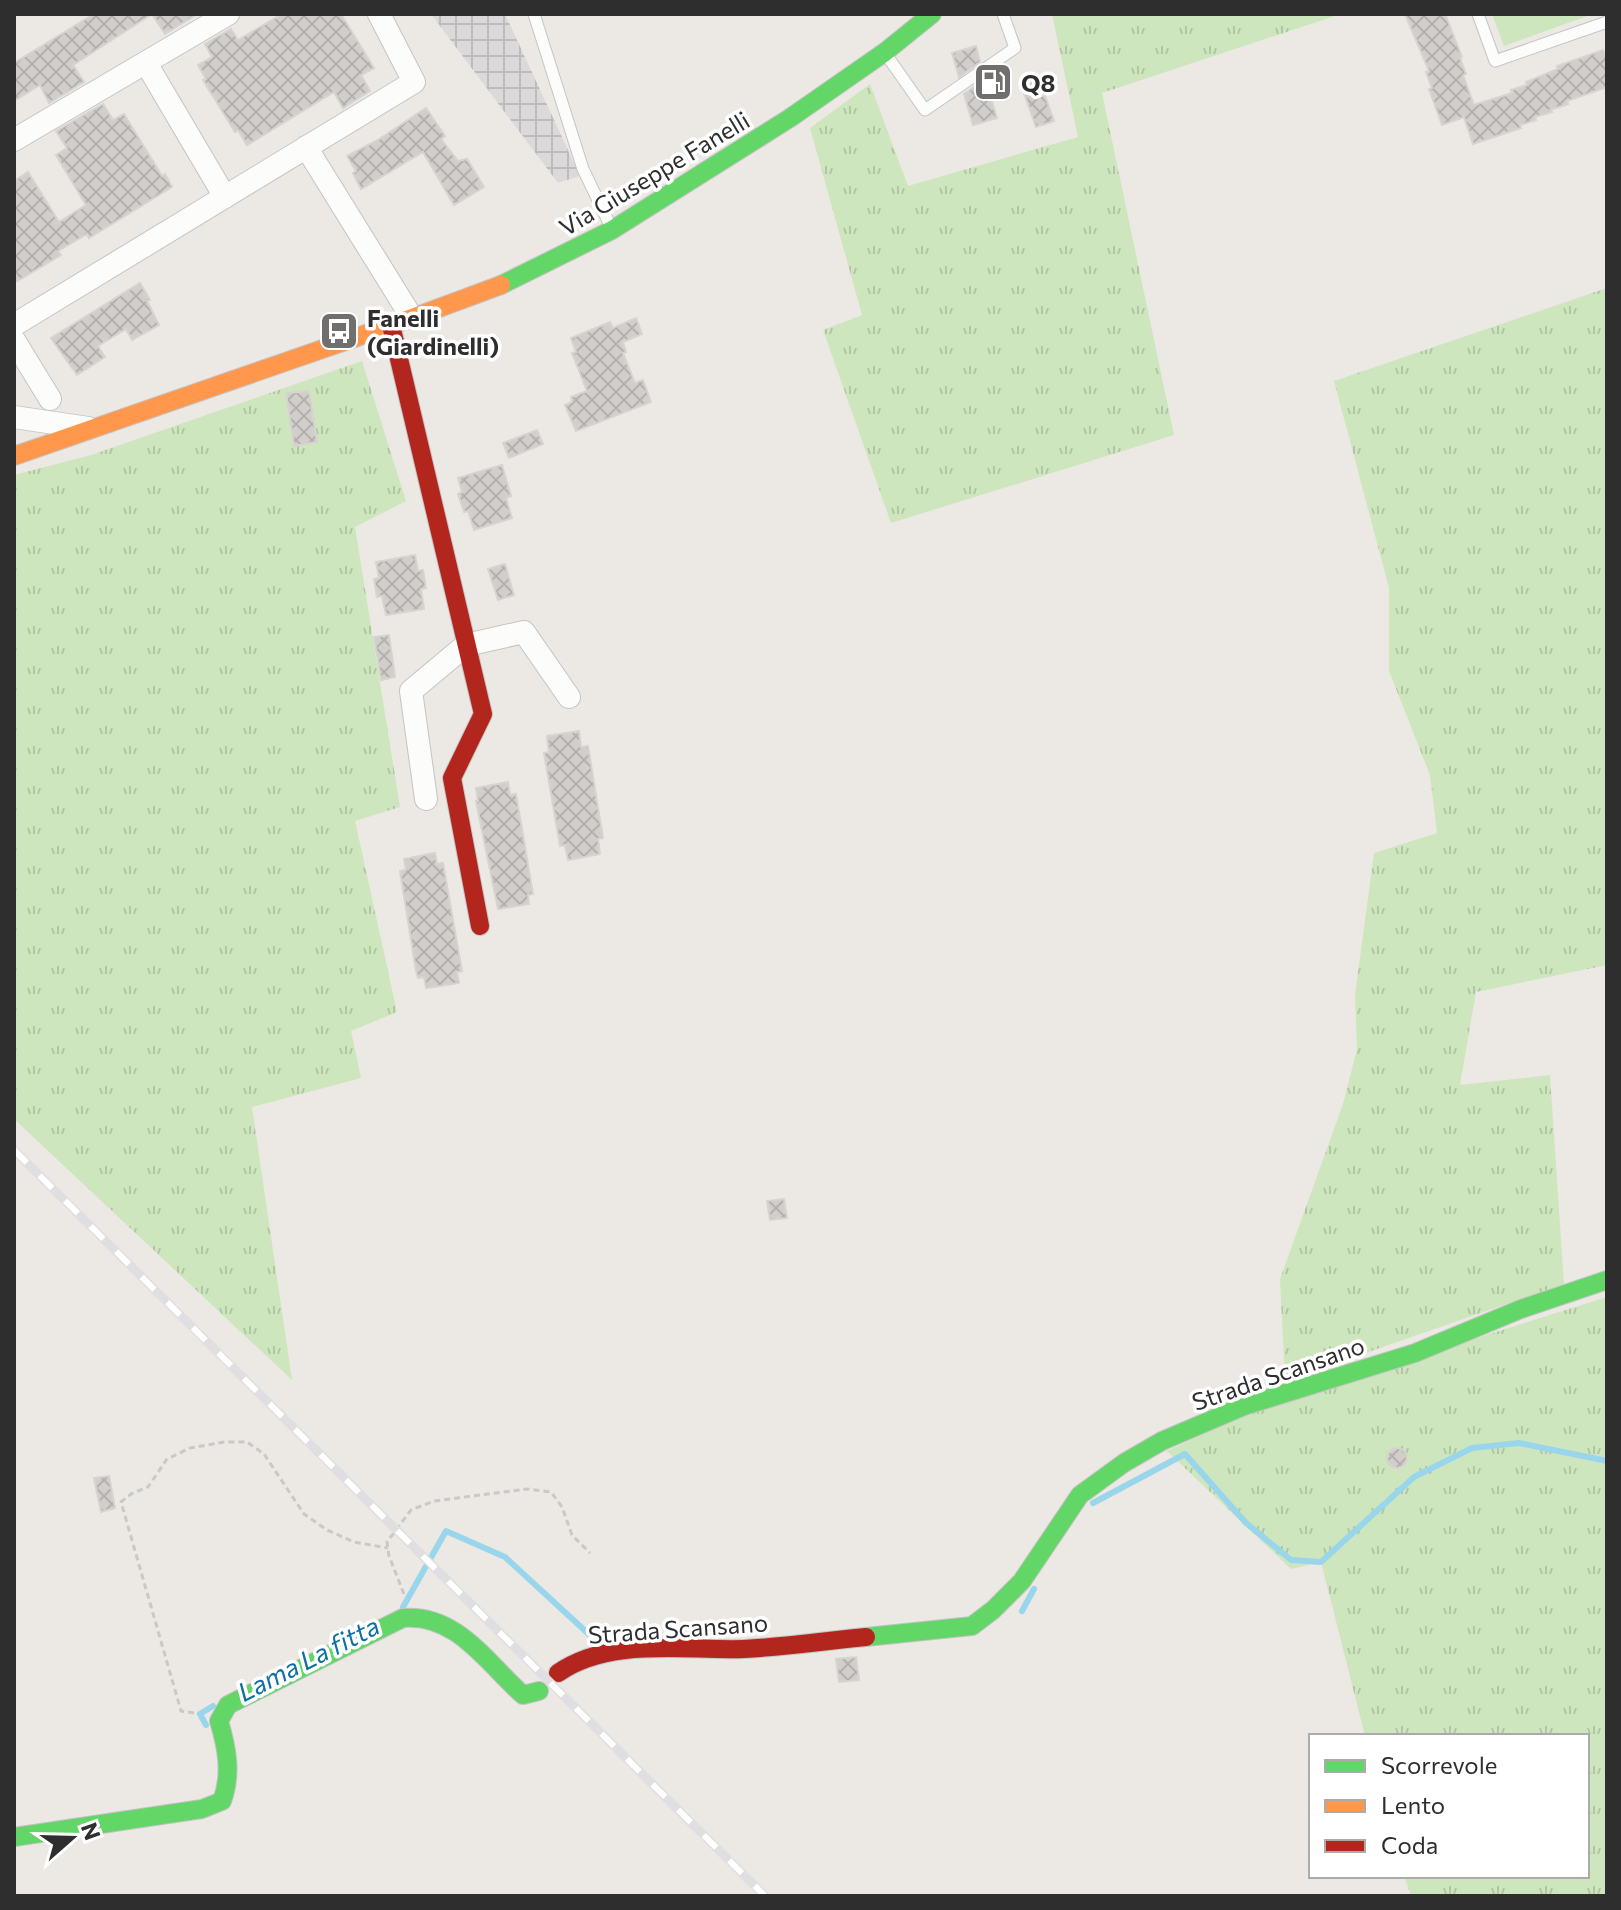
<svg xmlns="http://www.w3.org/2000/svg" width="1621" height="1910" font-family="Commissioner,sans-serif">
<defs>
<pattern id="industrial-grid" width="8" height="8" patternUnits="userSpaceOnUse" patternTransform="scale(2)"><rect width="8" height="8" fill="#dcd9db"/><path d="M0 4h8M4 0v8" fill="none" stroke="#bdbbbc"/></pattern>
<pattern id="grass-tufts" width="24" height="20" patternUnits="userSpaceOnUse" patternTransform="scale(2)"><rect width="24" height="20" fill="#cee6be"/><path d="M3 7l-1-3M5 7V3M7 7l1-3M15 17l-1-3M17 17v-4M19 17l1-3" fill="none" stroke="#b1c6a4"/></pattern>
<pattern id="building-cross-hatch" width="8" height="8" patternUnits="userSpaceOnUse" patternTransform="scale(2)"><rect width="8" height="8" fill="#d1cecb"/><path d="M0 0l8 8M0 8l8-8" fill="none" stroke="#b4b1af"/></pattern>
</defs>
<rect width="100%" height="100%" fill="#ece8e4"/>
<polygon fill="url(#industrial-grid)" points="431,14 505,14 580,176 558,183"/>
<g fill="url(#grass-tufts)">
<polygon points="1052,14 1341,14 1102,93 1174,435 891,523 823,330 862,315 810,128 870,84 908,186 1078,137"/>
<polygon points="1607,288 1607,965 1476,992 1460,1085 1550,1075 1564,1284 1285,1381 1280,1279 1343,1104 1357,1049 1355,995 1374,853 1437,833 1430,775 1389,671 1389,588 1334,381"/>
<polygon points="362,361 406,501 355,527 400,807 355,821 397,1012 351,1031 361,1078 252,1107 292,1380 14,1119 14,475 91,455"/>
<polygon points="1607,1297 1607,1896 1411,1896 1404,1876 1587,1876 1587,1736 1365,1736 1321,1562 1291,1569 1167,1451 1273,1402"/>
</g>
<polygon fill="#cee6be" points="1492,14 1593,14 1504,46"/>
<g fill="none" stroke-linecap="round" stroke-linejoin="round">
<g stroke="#99d6ec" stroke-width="6">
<polyline points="1093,1503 1185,1454 1246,1523 1291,1560 1321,1562 1414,1477 1472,1448 1519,1443 1607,1461"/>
<polyline points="403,1607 446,1531 505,1557 594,1639 602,1639"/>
<polyline points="1022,1611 1034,1589"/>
<polyline points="206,1725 200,1714 213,1706"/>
</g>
</g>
<g fill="url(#building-cross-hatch)" stroke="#d7d4d0" stroke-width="2">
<polygon points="94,14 152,14 73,65 84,82 49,103 40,85 14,101 14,63"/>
<polygon points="152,14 197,14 165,34"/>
<polygon points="282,14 341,14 374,68 361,75 370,91 343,108 334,92 247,145 238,130 235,132 203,80 206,79 198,65 212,57 205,44 231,29 238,40"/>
<polygon points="1405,14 1445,14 1462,57 1460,58 1466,74 1463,75 1474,105 1512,93 1511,90 1527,85 1526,82 1558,69 1557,66 1603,50 1607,60 1607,87 1567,101 1568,104 1550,110 1552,112 1535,117 1536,120 1520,125 1521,128 1473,144 1464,117 1442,125 1429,89 1432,88 1426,72 1429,71"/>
<polygon points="976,46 980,62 959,77 952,53"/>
<polygon points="1038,76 1054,121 1036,127 1020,82"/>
<polygon points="985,79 997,118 973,125 964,94"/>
<polygon points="103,104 113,120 124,114 162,176 165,174 172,187 89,238 87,234 58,251 61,255 14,283 14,181 28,172 59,222 86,205 56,155 67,148 56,131"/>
<polygon points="426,108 445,136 441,139 458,161 467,159 484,187 454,205 423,152 361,189 353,173 356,171 347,156 378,140"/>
<polygon points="140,283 150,300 147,301 159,325 132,340 126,329 98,346 105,357 77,375 51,338"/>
<polygon points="636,318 642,334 623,342 626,352 623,353 635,383 643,380 651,402 576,431 565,405 572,402 571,397 587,391 572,353 576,352 571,338 610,322 613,328"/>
<polygon points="309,391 317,442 294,446 286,393"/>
<polygon points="537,430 543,444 509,458 503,443"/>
<polygon points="502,465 511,496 506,498 512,518 474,530 468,511 464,512 458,494 462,492 458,478"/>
<polygon points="415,555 418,571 423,570 426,588 421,589 424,609 386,615 382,596 377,597 374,579 379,578 376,562"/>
<polygon points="505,564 514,595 498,600 488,569"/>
<polygon points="389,635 395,677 381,680 374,637"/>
<polygon points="579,731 581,747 588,746 603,838 598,839 600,854 568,860 565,845 560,846 544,753 549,752 547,736"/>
<polygon points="508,782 510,795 516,794 533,894 528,895 529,904 498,909 476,801 478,801 476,788"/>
<polygon points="435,853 437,864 443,863 462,971 457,972 459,983 426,988 424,977 418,978 416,971 400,871 406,870 404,859"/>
<polygon points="784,1199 787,1218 770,1220 767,1201"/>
<circle cx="1397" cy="1458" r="10"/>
<polygon points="109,1476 115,1508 101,1512 94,1478"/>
<polygon points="856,1657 859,1680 839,1682 836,1659"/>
</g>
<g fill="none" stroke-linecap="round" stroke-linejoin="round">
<defs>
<g id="lane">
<polyline points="534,14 583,169 611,227"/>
<polyline points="1478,14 1495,61 1607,22"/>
<polyline points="885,53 925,110 1015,48 1003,14"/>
</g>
<g id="street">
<polyline points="146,63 225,197"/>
<polyline points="14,140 228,14"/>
<polyline points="306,147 412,318"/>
<polyline points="14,325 414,82 379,14"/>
<polyline points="14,340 50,399"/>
<polyline points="14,417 88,428"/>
<polyline points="426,799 411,691 466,645 524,632 569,697"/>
</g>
<g id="fast">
<polyline points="501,285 612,230 790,118 885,52 932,14"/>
<polyline points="866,1637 972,1626 993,1610 1022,1581 1080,1495 1124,1463 1162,1441 1244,1406 1415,1353 1521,1309 1607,1280"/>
<path d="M14 1837 202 1809 222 1801C232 1774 227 1748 219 1721L228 1705 403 1618C456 1613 487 1663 523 1695L539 1691"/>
</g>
<polyline id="slow" points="14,456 412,318 501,285"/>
<g id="jam">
<polyline points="391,325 483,714 452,778 480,926"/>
<path d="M558 1673C610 1637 684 1651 744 1649 784 1647 825 1641 866 1637"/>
</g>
</defs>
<use href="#lane" stroke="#c5c4c5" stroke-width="13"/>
<use href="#street" stroke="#c5c4c5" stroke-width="24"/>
<use href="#fast" stroke="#c5c4c5" stroke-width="20"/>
<use href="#slow" stroke="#c5c4c5" stroke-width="20"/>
<use href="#jam" stroke="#c5c4c5" stroke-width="20"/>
<g stroke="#c9c9c8" stroke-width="3" stroke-dasharray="6 4" stroke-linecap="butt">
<polyline points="404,1594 389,1556 387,1542 411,1510 434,1501 527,1489 551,1492 562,1507 572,1535 590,1553"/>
<polyline points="194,1713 181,1711 121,1502 131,1494 148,1487 167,1459 190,1448 224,1442 247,1442 264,1454 304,1514 327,1530 354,1542 388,1548"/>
</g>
<use href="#lane" stroke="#fcfcfb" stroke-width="11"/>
<use href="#street" stroke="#fcfcfb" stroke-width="22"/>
<use href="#fast" stroke="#63d668" stroke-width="18"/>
<use href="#slow" stroke="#ff974d" stroke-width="18"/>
<use href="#jam" stroke="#b3261e" stroke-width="18"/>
<defs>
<polyline id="rail" points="14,1150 765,1896"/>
</defs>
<use href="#rail" stroke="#dfdfe1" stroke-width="9"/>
<use href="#rail" stroke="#fff" stroke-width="6" stroke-dasharray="18" stroke-linecap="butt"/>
</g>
<defs>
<symbol id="fuel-square" viewBox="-11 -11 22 22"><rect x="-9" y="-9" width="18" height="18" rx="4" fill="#706f6e" stroke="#fff"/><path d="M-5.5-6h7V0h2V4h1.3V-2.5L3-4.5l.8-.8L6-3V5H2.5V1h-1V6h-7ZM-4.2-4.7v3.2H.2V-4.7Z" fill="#fff"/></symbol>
<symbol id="bus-square" viewBox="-11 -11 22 22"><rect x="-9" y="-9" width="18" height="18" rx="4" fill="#706f6e" stroke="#fff"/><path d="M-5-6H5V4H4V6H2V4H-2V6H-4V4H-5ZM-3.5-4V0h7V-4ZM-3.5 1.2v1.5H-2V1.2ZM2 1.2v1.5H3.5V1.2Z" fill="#fff"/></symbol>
</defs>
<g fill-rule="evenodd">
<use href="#fuel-square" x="971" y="60" width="44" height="44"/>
<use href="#bus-square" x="317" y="309" width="44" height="44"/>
</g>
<g text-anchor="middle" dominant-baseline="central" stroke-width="7" stroke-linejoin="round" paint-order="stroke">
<g font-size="24" font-weight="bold" fill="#2e2e2e" stroke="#fff" text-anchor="start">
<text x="1021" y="82">Q8</text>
<text x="367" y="317">Fanelli<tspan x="367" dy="28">(Giardinelli)</tspan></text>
</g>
<g font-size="24" fill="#2e2e2e" stroke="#fff">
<text transform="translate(654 173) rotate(-31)">Via Giuseppe Fanelli</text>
<text transform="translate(1278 1373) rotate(-19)">Strada Scansano</text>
<text transform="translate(678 1628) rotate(-4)">Strada Scansano</text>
</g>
<g font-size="26" font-style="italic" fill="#0d6fa3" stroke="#fff">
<text transform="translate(308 1658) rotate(-27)">Lama La fitta</text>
</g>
</g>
<rect width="1621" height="1910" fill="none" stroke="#2e2e2e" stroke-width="32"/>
<rect x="1309" y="1734" width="280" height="144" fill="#ffffff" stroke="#ababab" stroke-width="2"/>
<rect x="1325" y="1760" width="40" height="12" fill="#63d668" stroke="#ababab" stroke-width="2"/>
<text x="1381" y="1774" font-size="24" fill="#2e2e2e">Scorrevole</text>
<rect x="1325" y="1800" width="40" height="12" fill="#ff974d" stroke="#ababab" stroke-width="2"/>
<text x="1381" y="1814" font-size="24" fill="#2e2e2e">Lento</text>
<rect x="1325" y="1840" width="40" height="12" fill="#b3261e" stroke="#ababab" stroke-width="2"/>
<text x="1381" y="1854" font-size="24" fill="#2e2e2e">Coda</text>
<g transform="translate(72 1838) rotate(70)" stroke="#ffffff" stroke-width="6" paint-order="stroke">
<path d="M0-6L14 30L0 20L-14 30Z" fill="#2e2e2e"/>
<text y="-12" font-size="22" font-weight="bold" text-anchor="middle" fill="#2e2e2e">N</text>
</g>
</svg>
